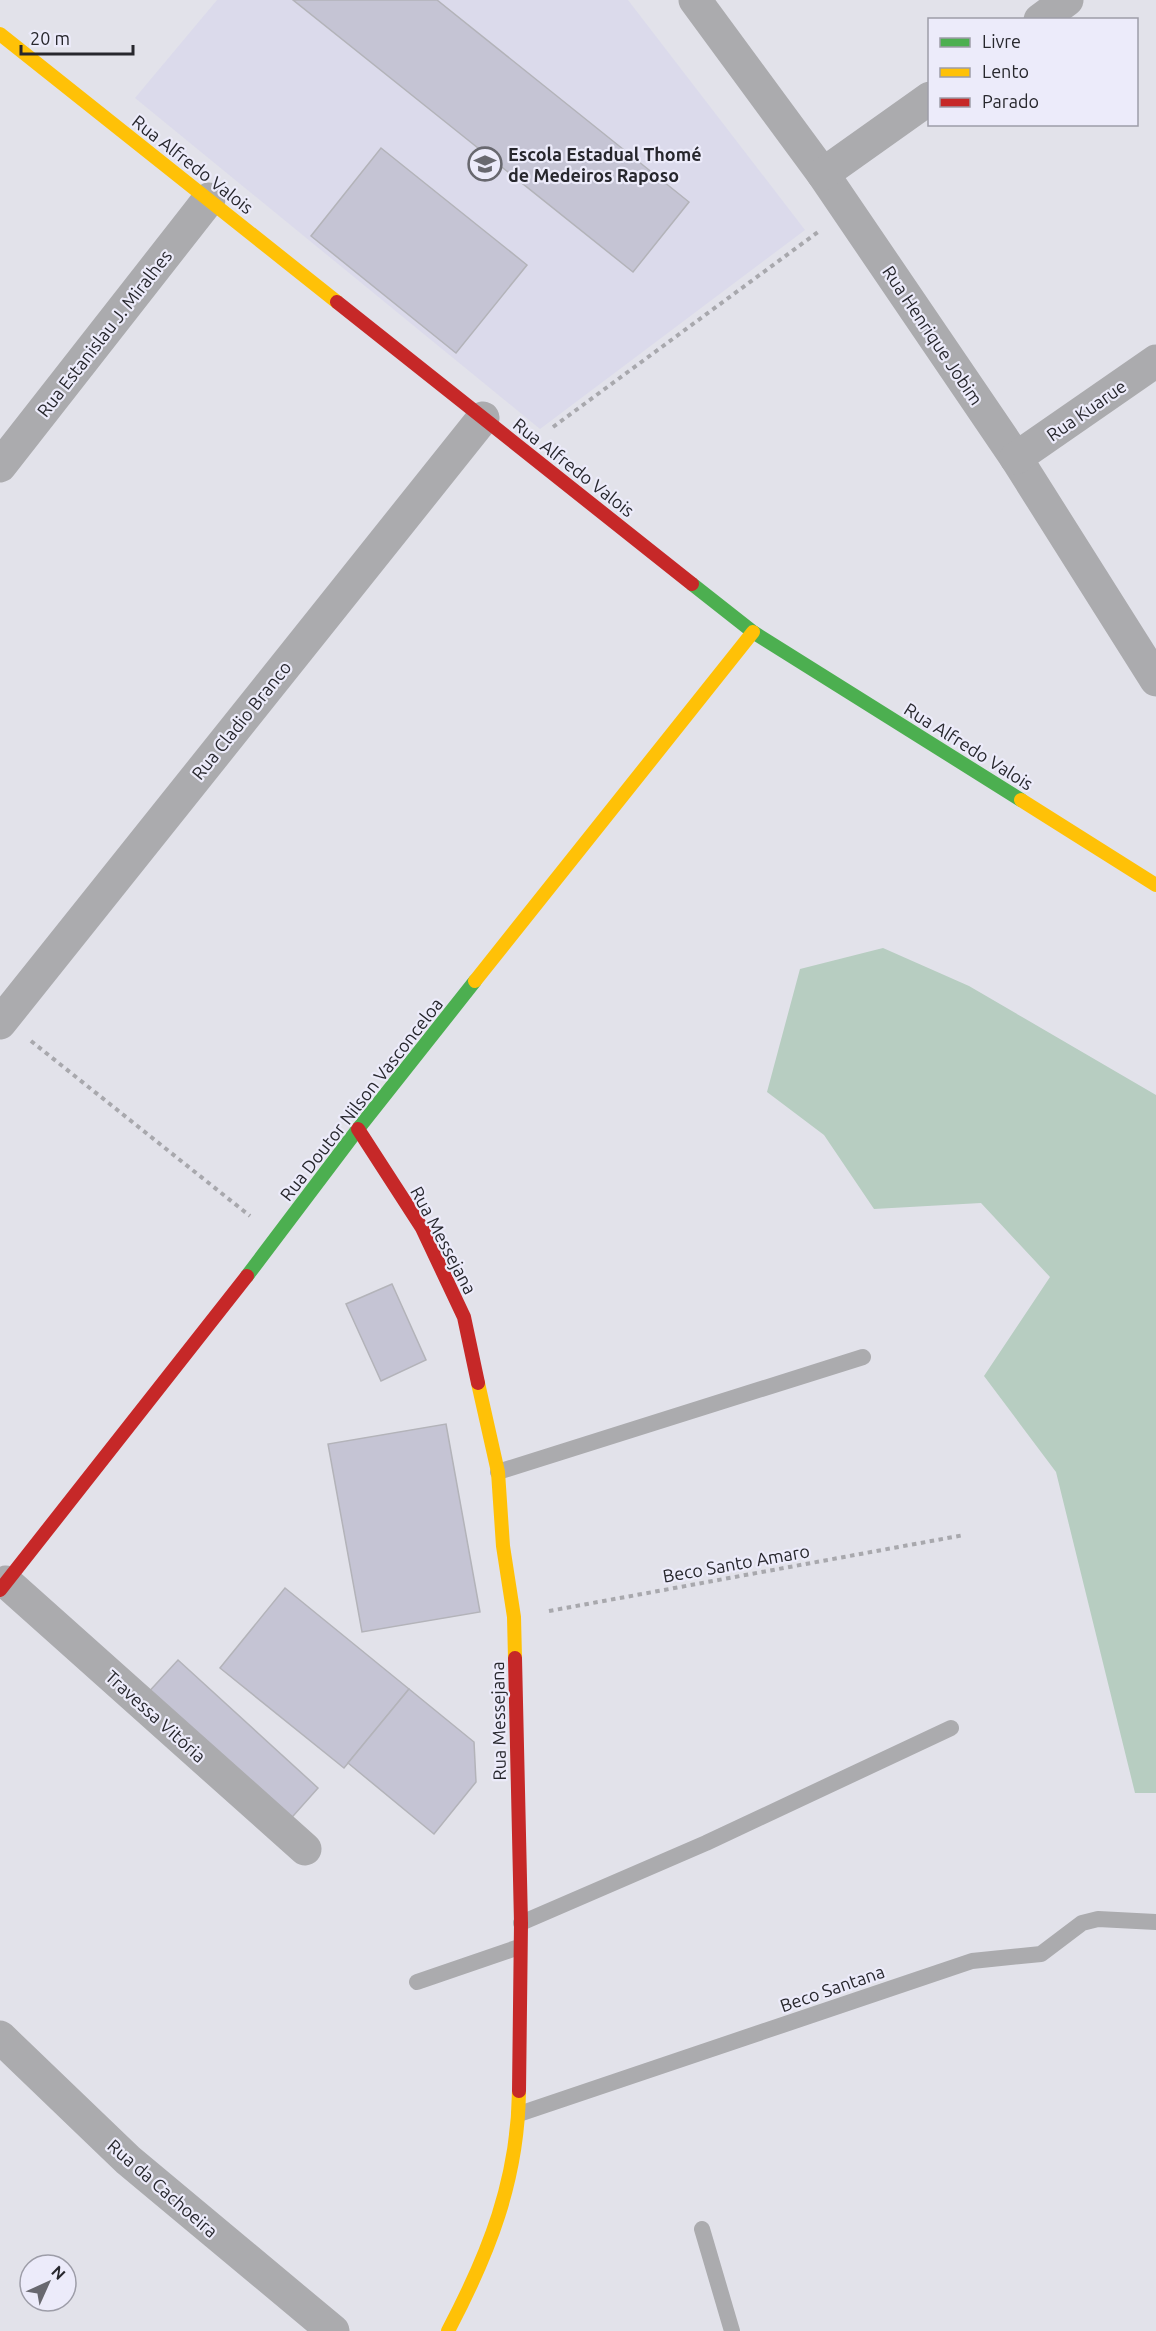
<svg xmlns="http://www.w3.org/2000/svg" width="1156" height="2331" font-family="Ubuntu,sans-serif">
<rect width="100%" height="100%" fill="#e2e2ea"/>
<polygon fill="#dbdaeb" points="217,0 628,0 805,230 540,429 135,98"/>
<polygon fill="#b7cdc1" points="883,948 969,986 1156,1095 1156,1793 1135,1793 1056,1472 984,1376 1050,1277 981,1203 874,1209 824,1135 767,1092 800,969"/>
<g fill="#c5c4d4" stroke="#b3b3b9" stroke-width="1.5">
<polygon points="293,0 437,0 689,202 633,272"/>
<polygon points="381,148 527,265 456,353 311,236"/>
<polygon points="392,1284 426,1360 381,1381 346,1304"/>
<polygon points="446,1424 480,1612 362,1632 328,1444"/>
<polygon points="285,1588 409,1689 344,1768 220,1668"/>
<polygon points="178,1660 318,1788 286,1824 145,1696"/>
<polygon points="409,1689 474,1742 476,1782 434,1834 348,1763"/>
</g>
<g fill="none" stroke-linecap="round" stroke-linejoin="round">
<g stroke="#a8a8ad" stroke-width="4" stroke-dasharray="4.5 4.5" stroke-linecap="butt">
<polyline points="553,427 818,232"/>
<polyline points="31,1041 250,1216"/>
<polyline points="549,1611 964,1535"/>
</g>
<g stroke="#ababae" stroke-width="16">
<polyline points="498,1472 863,1357"/>
<polyline points="521,1923 706,1843 951,1728"/>
<polyline points="417,1982 519,1947"/>
<polyline points="519,2114 972,1961 1041,1954 1082,1923 1098,1919 1156,1922"/>
<polyline points="702,2229 732,2331"/>
</g>
<g stroke="#ababae" stroke-width="33">
<polyline points="695,0 823,174 1016,458 1156,680"/>
<polyline points="1040,20 1067,0"/>
<polyline points="823,174 930,98"/>
<polyline points="1016,458 1156,361"/>
<polyline points="0,466 209,199"/>
<polyline points="0,1023 483,418"/>
<polyline points="6,1582 305,1849"/>
<polyline points="0,2037 128,2160 333,2331"/>
</g>
<g stroke="#4caf50" stroke-width="14">
<polyline points="692,584 753,632 1021,800"/>
<polyline points="247,1276 358,1129 475,981"/>
</g>
<g stroke="#ffc107" stroke-width="14">
<polyline points="0,34 337,302"/>
<polyline points="1021,800 1156,885"/>
<polyline points="475,981 753,632"/>
<polyline points="478,1383 498,1472 503,1546 514,1617 515,1658"/>
<path d="M448 2331C489 2253 518 2180 519 2091"/>
</g>
<g stroke="#c62828" stroke-width="14">
<polyline points="337,302 692,584"/>
<polyline points="358,1129 422,1228 464,1317 478,1383"/>
<polyline points="0,1590 247,1276"/>
<polyline points="515,1658 521,1923 519,2091"/>
</g>
</g>
<defs>
<symbol id="school-ring" viewBox="-11 -11 22 22"><circle r="9.5" fill="#ecebfa" stroke="#68686f" stroke-width="1.5"/><path d="M0-5L7-2L0 1L-7-2ZM-4 1L0 2.5L4 1V4Q0 6-4 4Z" fill="#68686f"/></symbol>
</defs>
<g fill-rule="evenodd">
<use href="#school-ring" x="466" y="145" width="38" height="38"/>
</g>
<g text-anchor="middle" dominant-baseline="central" stroke-width="4.5" stroke-linejoin="round" paint-order="stroke">
<g font-size="18" font-weight="bold" fill="#27272d" stroke="#ecebfa" text-anchor="start">
<text x="508" y="154">Escola Estadual Thomé<tspan x="508" dy="21">de Medeiros Raposo</tspan></text>
</g>
<g font-size="18" fill="#27272d" stroke="#ecebfa">
<text transform="translate(193 164) rotate(38)">Rua Alfredo Valois</text>
<text transform="translate(104 333) rotate(-52)">Rua Estanislau J. Miralhes</text>
<text transform="translate(933 335) rotate(56)">Rua Henrique Jobim</text>
<text transform="translate(1086 410) rotate(-35)">Rua Kuarue</text>
<text transform="translate(574 467) rotate(38)">Rua Alfredo Valois</text>
<text transform="translate(241 720) rotate(-51)">Rua Cladio Branco</text>
<text transform="translate(969 746) rotate(32)">Rua Alfredo Valois</text>
<text transform="translate(361 1099) rotate(-52)">Rua Doutor Nilson Vasconceloa</text>
<text transform="translate(444 1240) rotate(62)">Rua Messejana</text>
<text transform="translate(736 1563) rotate(-10)">Beco Santo Amaro</text>
<text transform="translate(156 1716) rotate(42)">Travessa Vitória</text>
<text transform="translate(498 1721) rotate(-91)">Rua Messejana</text>
<text transform="translate(832 1988) rotate(-19)">Beco Santana</text>
<text transform="translate(163 2188) rotate(41)">Rua da Cachoeira</text>
</g>
</g>
<rect x="928" y="18" width="210" height="108" fill="#ecebfa" stroke="#9d9da8" stroke-width="1.5"/>
<rect x="940" y="38" width="30" height="9" fill="#4caf50" stroke="#9d9da8" stroke-width="1.5"/>
<text x="982" y="48" font-size="18" fill="#27272d">Livre</text>
<rect x="940" y="68" width="30" height="9" fill="#ffc107" stroke="#9d9da8" stroke-width="1.5"/>
<text x="982" y="78" font-size="18" fill="#27272d">Lento</text>
<rect x="940" y="98" width="30" height="9" fill="#c62828" stroke="#9d9da8" stroke-width="1.5"/>
<text x="982" y="108" font-size="18" fill="#27272d">Parado</text>
<g transform="translate(48 2283) rotate(45)"><circle r="28" fill="#ecebfa" stroke="#9d9da8" stroke-width="1.5"/>
<path d="M0-4.5L10 22L0 15L-10 22Z" fill="#68686f"/>
<text y="-9" font-size="16" font-weight="bold" text-anchor="middle" fill="#27272d">N</text>
</g>
<path d="M21 45v9h112v-9" fill="none" stroke="#27272d" stroke-width="3"/>
<text x="30" y="45" font-size="18" fill="#27272d" stroke="#ecebfa" stroke-width="4.5" paint-order="stroke">20 m</text>
</svg>
